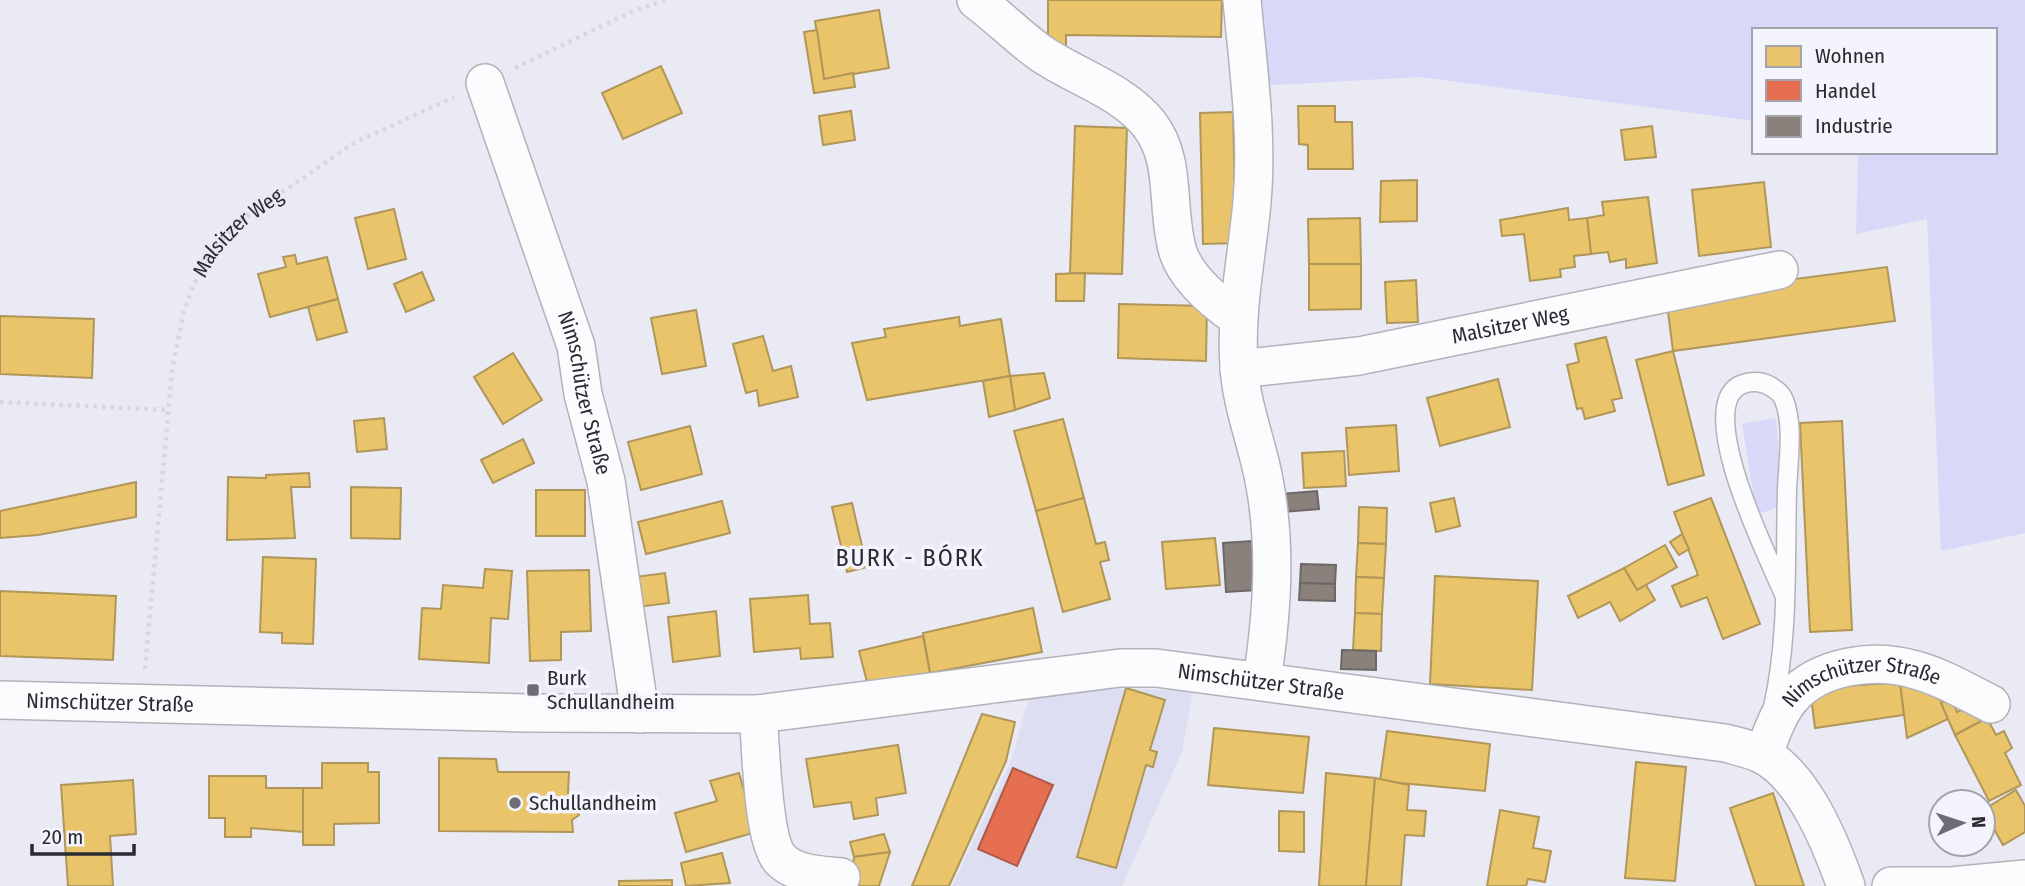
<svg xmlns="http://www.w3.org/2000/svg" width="2025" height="886" font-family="'Fira Sans Condensed',sans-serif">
<rect width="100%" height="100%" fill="#eaeaf5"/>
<polygon fill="#dddef1" points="1104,688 1193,691 1182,752 1122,886 952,886 1011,761 1029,697"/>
<g fill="#d8d8f9">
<polygon points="1247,0 2025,0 2025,533 1941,551 1927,219 1856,234 1858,152 1995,152 1995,30 1754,30 1754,121 1420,77 1256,86"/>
<polygon points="1776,418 1782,498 1778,507 1762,513 1756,510 1742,424"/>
</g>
<g fill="#e9c46a" stroke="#b09659" stroke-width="2">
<polygon points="1048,0 1222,0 1221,37 1066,35 1066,50 1048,50"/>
<polygon points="879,10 889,68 824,79 815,21"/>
<polygon points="817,30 824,79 853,73 855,87 814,93 804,32"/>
<polygon points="661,66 682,113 623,139 602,93"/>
<polygon points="1298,106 1335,106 1335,122 1352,122 1353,169 1308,169 1308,145 1299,144"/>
<polygon points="851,111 855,140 823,145 819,116"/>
<polygon points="1233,112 1236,243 1203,244 1200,113"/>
<polygon points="1075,126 1127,128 1122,274 1070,273"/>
<polygon points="1652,126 1656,157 1625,160 1621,130"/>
<polygon points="1417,180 1417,221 1380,222 1381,181"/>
<polygon points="1764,182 1771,247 1699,256 1692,190"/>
<polygon points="1648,197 1657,263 1626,268 1626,259 1610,262 1608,252 1591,254 1587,218 1604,215 1602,202"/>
<polygon points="1568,208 1569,220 1587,218 1591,254 1574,256 1575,267 1560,269 1561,277 1530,281 1524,234 1502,236 1500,220"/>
<polygon points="394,209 406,259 368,269 355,218"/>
<polygon points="1360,218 1361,264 1309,264 1308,219"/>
<polygon points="295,255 297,264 327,257 338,299 270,317 258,274 286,267 283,257"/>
<polygon points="1309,264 1361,264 1361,309 1309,310"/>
<polygon points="1887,267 1895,321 1673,351 1666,296"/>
<polygon points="422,272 434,300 406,312 394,284"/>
<polygon points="1085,273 1084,301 1056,301 1056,274"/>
<polygon points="1416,280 1418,322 1387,323 1385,282"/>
<polygon points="338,299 347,332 317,340 308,307"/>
<polygon points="1119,304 1207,306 1206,361 1118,358"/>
<polygon points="696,310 706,366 662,374 651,318"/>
<polygon points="0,316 94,319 92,378 0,374"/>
<polygon points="959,317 960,326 1001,319 1010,376 867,400 852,343 886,337 884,329"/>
<polygon points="763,336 773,371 791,366 798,397 759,406 757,390 746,393 733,344"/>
<polygon points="1606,337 1622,398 1612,400 1615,411 1585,419 1582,408 1577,409 1567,365 1579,362 1575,344"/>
<polygon points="1673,351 1704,475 1668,485 1636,360"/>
<polygon points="513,353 542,400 503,424 474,377"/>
<polygon points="1044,373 1050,398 1015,410 1010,376"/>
<polygon points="1010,376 1015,410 989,417 983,381"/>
<polygon points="1498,379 1510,427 1440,446 1427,398"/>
<polygon points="384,418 387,449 357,452 354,421"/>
<polygon points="1063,419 1084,498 1036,511 1014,431"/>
<polygon points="1842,421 1852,630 1810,632 1800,423"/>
<polygon points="1396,425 1399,471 1349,475 1346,428"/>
<polygon points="690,426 702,474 641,490 628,442"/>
<polygon points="523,439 534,463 493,483 481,460"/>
<polygon points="1344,451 1346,486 1304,488 1302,453"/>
<polygon points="309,473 310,487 291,487 295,538 227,540 228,477 266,478 266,475"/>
<polygon points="136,482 136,517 38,535 0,538 0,511"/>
<polygon points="351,487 401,488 400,539 351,538"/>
<rect x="536" y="490" width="49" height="46"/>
<polygon points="1084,498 1096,544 1105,542 1109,560 1100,562 1110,599 1063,612 1036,511"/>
<polygon points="1454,498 1460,526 1436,532 1430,503"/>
<polygon points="1711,498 1760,624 1723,639 1707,597 1681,607 1672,586 1698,575 1674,512"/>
<polygon points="722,501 730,533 646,554 638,522"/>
<polygon points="852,503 867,567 847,572 832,507"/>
<polygon points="1359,507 1387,508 1386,544 1358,543"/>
<polygon points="1682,534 1689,549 1679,555 1670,542"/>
<polygon points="1215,538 1220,585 1166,589 1162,542"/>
<polygon points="1358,543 1386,544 1384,578 1356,577"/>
<polygon points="1665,545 1677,567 1637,590 1624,568"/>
<polygon points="263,557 316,559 313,644 282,643 282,633 260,632"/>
<polygon points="1624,568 1637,590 1646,585 1655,600 1620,621 1610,602 1578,618 1568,596"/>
<polygon points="485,569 512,571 508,619 491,618 489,663 419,659 422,608 441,609 443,585 483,588"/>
<polygon points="589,570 591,631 561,632 561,660 530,661 527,571"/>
<polygon points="665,573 669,603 638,607 635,577"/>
<polygon points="1435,576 1538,581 1532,690 1430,684"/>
<polygon points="1356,577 1384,578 1382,614 1355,613"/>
<polygon points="0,591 116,596 113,660 0,656"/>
<polygon points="808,595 810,624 830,623 833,657 801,659 800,648 754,652 750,599"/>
<polygon points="1033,608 1042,652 930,673 923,633"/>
<polygon points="716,611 720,656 673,662 668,617"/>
<polygon points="1355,613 1382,614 1381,651 1353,650"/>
<polygon points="923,636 930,673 867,682 859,651"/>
<polygon points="1900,682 1904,715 1815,728 1810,689"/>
<polygon points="1900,682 1936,689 1948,719 1907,738"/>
<polygon points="1126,688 1165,700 1150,750 1157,752 1153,767 1146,765 1116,868 1077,857"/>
<polygon points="1951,698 1957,712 1971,706 1987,718 1955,735 1941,703"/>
<polygon points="982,714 1015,722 1006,761 949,886 912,886"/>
<polygon points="1987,718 1996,735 2004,731 2012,748 2005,753 2021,785 1989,801 1955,735"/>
<polygon points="1214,728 1309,737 1303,793 1208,785"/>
<polygon points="1387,731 1490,744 1485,791 1380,781"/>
<polygon points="898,745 906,793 876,798 878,815 854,819 851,802 814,807 806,759"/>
<polygon points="439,758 496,759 498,772 569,772 568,793 579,798 579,815 572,820 573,832 439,831"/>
<polygon points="1636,762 1686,767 1675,881 1625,878"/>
<polygon points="322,763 368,763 368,772 379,772 379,823 334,824 334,845 303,845 303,788 322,788"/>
<polygon points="739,773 756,832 686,852 675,813 717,801 710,781"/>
<polygon points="1326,773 1375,778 1366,886 1319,886"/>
<polygon points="209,776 266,776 266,788 303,788 303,832 251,828 251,837 225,837 225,818 209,818"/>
<polygon points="1375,778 1409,785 1407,810 1426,811 1424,836 1405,835 1401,886 1366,886"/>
<polygon points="133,780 136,834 110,836 113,886 68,886 61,785"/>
<polygon points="2016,790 2025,806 2025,832 2003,845 1983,810"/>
<polygon points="1773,793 1804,886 1756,886 1730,808"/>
<polygon points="1500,810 1539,817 1533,848 1551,851 1545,882 1528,879 1526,886 1487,886"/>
<polygon points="1279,811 1304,812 1304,852 1279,851"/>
<polygon points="884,834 890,852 854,857 850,842"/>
<polygon points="890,852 879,886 851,886 854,857"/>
<polygon points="722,853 730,883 686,886 681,863"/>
<polygon points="672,880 672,886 619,886 619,881"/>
</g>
<polygon fill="#e76f51" stroke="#ae5a47" stroke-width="2" points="1013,768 1053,785 1017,866 978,849"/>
<g fill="#8a817c" stroke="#6d6766" stroke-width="2">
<polygon points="1317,491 1319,509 1283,512 1281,494"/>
<polygon points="1252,541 1257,590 1226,592 1223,543"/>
<polygon points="1301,564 1336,565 1335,584 1300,583"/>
<polygon points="1300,583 1335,584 1335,601 1299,600"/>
<polygon points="1342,650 1376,651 1376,670 1341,669"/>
</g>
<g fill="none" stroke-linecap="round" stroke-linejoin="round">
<defs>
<path id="lane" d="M1773 707C1789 636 1785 562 1787 490 1788 463 1794 425 1784 400 1782 395 1778 391 1773 388 1765 382 1753 380 1743 384 1690 402 1770 561 1784 594"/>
<g id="street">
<path d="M976 0C999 17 1019 38 1042 54 1076 77 1123 91 1149 124 1178 161 1165 209 1178 252 1187 279 1215 302 1238 318"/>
<path d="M1242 0C1248 67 1258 134 1252 202 1247 257 1235 310 1239 366 1241 404 1257 443 1264 480 1277 547 1272 614 1262 681"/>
<path id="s2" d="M485 83 576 346 583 394 606 481 640 714"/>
<path id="s3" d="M1239 369 1359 356 1779 270"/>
<path id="s4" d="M0 700 527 713 758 714 1120 668H1156L1725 743C1736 746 1750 749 1761 754 1804 775 1831 844 1846 886"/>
<path d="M758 714C761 744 762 839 780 859 795 875 821 875 841 877"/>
<path id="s5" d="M1763 755C1771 736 1778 712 1792 697 1819 666 1873 658 1912 669 1940 676 1965 691 1991 704"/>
<polyline points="1891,886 1951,886 2025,879"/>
</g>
</defs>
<use href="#lane" stroke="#b2b2ba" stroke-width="21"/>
<use href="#street" stroke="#b2b2ba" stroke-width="40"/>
<g stroke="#d8d8db" stroke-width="4.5" stroke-dasharray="3.5 5" stroke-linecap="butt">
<polyline points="515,68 631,12 666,0"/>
<polyline points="0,402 169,410"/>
<path id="s1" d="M145 669 172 370 184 311 194 284 211 252 240 221 354 143 454 97"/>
</g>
<use href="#lane" stroke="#fcfcfe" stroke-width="18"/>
<use href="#street" stroke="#fcfcfe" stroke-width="37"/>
</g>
<g fill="#6d6d76" stroke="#f4f4fc" stroke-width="2.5">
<rect x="526" y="683" width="14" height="14" rx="3.5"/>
<circle cx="515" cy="803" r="7"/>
</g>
<g text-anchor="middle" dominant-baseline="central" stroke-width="7" stroke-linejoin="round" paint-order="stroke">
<g font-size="21" fill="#2a2a31" stroke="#f4f4fc">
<text stroke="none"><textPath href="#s1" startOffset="458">Malsitzer Weg</textPath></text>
<text stroke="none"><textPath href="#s3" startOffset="275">Malsitzer Weg</textPath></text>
<text stroke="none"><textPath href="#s2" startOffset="326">Nimschützer Straße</textPath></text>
<text stroke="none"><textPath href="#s4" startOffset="1265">Nimschützer Straße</textPath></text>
<text stroke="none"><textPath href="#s5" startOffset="140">Nimschützer Straße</textPath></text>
<text stroke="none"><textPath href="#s4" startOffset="110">Nimschützer Straße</textPath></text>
</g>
<g font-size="21" fill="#2a2a31" stroke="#f4f4fc" text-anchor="start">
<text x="547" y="678">Burk<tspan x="547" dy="24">Schullandheim</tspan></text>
<text x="529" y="803">Schullandheim</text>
</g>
<g font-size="24" letter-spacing="2" fill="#2a2a31" stroke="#f4f4fc">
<text x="910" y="558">BURK - BÓRK</text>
</g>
</g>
<rect x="1752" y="28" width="245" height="126" fill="#f4f4fc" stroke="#a3a3ab" stroke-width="2"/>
<rect x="1766" y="46" width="35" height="21" fill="#e9c46a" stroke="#a3a3ab" stroke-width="2"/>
<text x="1815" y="63" font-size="21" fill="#2a2a31">Wohnen</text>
<rect x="1766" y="80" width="35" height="21" fill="#e76f51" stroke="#a3a3ab" stroke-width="2"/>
<text x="1815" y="98" font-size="21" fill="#2a2a31">Handel</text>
<rect x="1766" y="116" width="35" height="21" fill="#8a817c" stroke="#a3a3ab" stroke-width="2"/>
<text x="1815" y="133" font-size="21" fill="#2a2a31">Industrie</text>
<g transform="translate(1962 823) rotate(87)"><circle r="33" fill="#f4f4fc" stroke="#a3a3ab" stroke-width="2"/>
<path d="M0-5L12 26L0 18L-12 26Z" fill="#6d6d76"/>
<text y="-10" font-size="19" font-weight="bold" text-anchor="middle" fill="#2a2a31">N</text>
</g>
<path d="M32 844v10h102v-10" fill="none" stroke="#2a2a31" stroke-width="3.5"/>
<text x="42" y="844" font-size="21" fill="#2a2a31" stroke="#f4f4fc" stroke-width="5" paint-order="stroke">20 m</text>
</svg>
